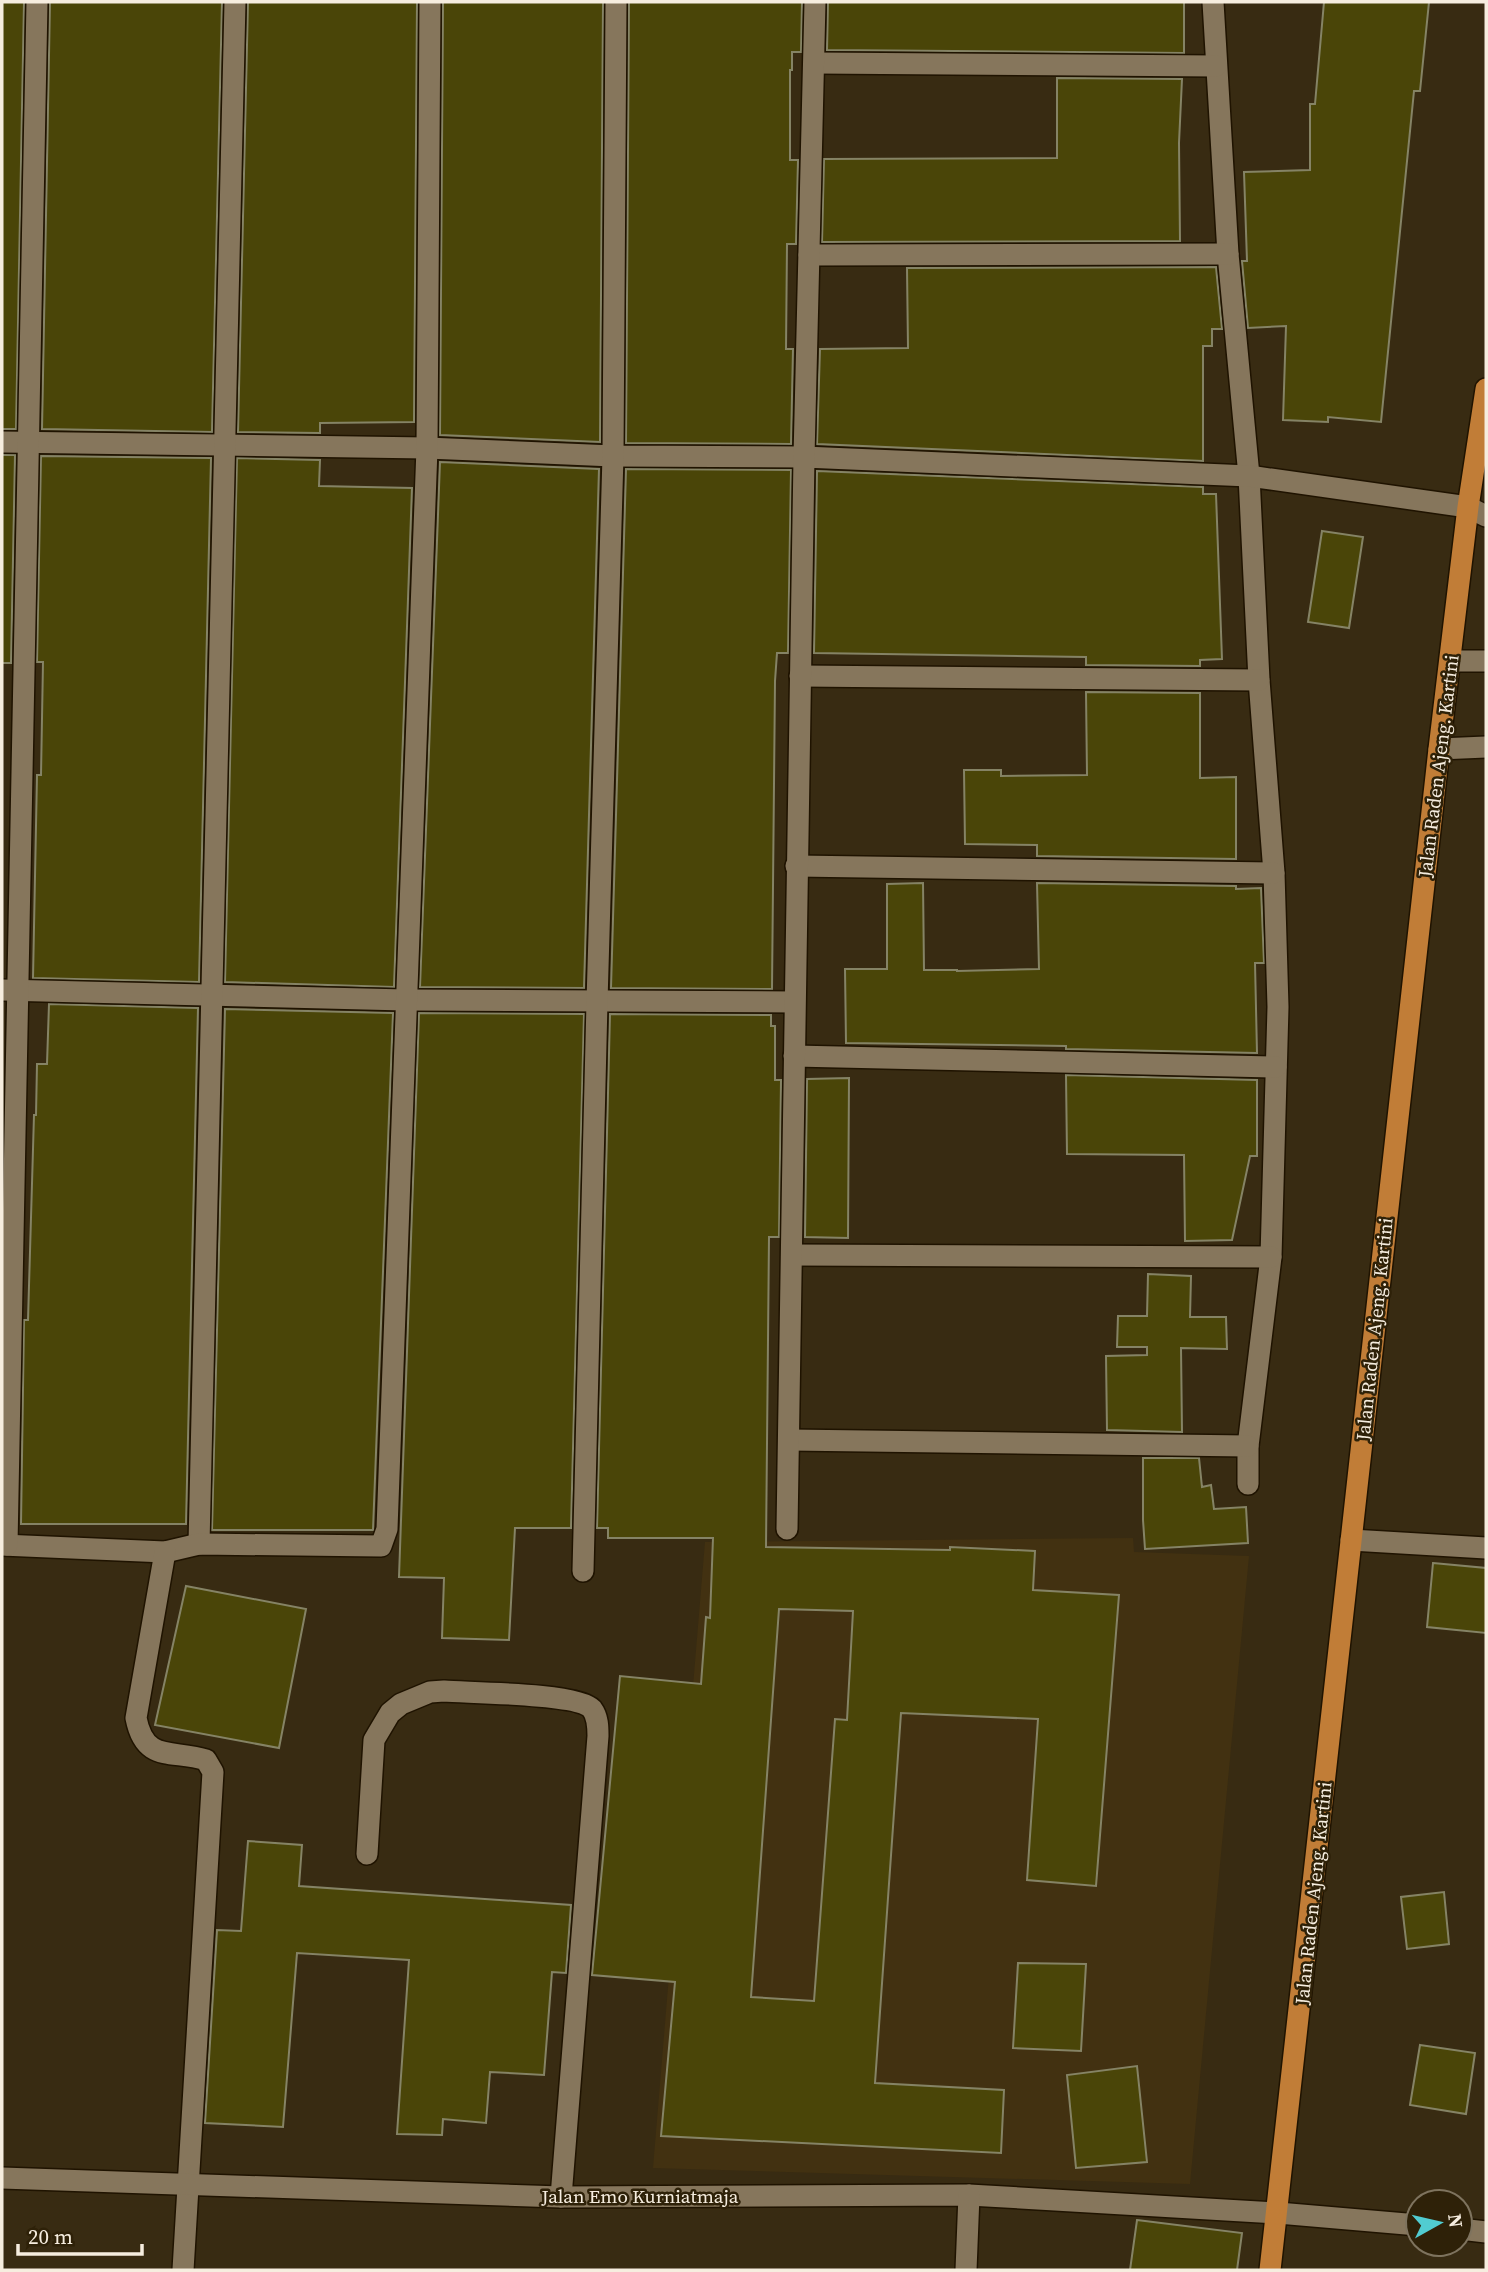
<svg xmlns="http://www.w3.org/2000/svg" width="1488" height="2272" font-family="'Source Serif 4',serif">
<rect width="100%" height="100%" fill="#382b12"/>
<polygon fill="#423111" points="1133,1538 1134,1552 1249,1556 1190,2184 653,2168 705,1542"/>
<g fill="#4a4508" stroke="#858365" stroke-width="2" fill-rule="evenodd">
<polygon points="2,2 24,2 16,429 2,429"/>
<polygon points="50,2 222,2 212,432 42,429"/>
<polygon points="248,2 417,2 414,422 320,423 320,433 238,432"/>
<polygon points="443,2 603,2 600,442 440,435"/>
<polygon points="629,2 802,2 801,52 792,52 792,70 790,70 790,160 798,160 796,244 787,244 786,349 793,349 791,444 626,443"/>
<polygon points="828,2 1184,2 1184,53 827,50"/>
<polygon points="1324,2 1429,2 1420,91 1414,91 1381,422 1328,417 1328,422 1283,420 1286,326 1248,328 1242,261 1247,261 1244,172 1310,170 1310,104 1315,104"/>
<polygon points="1057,78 1182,79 1179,143 1180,241 822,242 824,159 1057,158"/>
<polygon points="1216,267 1222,329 1212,329 1212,346 1203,346 1203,461 817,444 820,349 908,348 907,268"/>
<polygon points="2,455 15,455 11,663 2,663"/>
<polygon points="41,456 211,458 199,982 33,978 37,775 41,775 43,662 37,662"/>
<polygon points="237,458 320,460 319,486 412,488 394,987 225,982"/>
<polygon points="440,462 599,469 584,988 420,987"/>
<polygon points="626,469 791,470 788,653 777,653 775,681 772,989 611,988"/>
<polygon points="817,471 1203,487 1203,494 1216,494 1222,659 1200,660 1200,666 1086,665 1086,657 814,653"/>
<polygon points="1322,531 1363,537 1349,628 1308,622"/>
<polygon points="1086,692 1200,693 1200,778 1236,777 1236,859 1037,856 1037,845 965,844 964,770 1001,770 1001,776 1087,775"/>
<polygon points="923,883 924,970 957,970 957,971 1039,969 1037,883 1236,886 1236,889 1261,888 1264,963 1255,963 1257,1053 1066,1049 1066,1046 846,1043 845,969 887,969 887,884"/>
<polygon points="49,1004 198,1008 186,1524 21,1524 24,1320 28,1320 34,1115 36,1115 37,1064 47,1064"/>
<polygon points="225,1009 393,1013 373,1530 212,1530"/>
<polygon points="419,1013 584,1014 571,1528 515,1528 509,1640 442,1638 444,1578 399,1577"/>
<path d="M610 1014 771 1015V1026H775V1080H781L779 1237H769L766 1547 950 1550V1547L1035 1551 1033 1590 1119 1595 1096 1886 1027 1880 1038 1719 901 1713 875 2083 1004 2090 1001 2153 661 2136 675 1982 592 1975 620 1676 701 1684 706 1617 710 1618 713 1538H608V1528H597ZM779 1609 853 1611 847 1720 835 1719 814 2001 751 1997Z"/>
<polygon points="1066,1075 1257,1080 1257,1156 1250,1156 1232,1240 1185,1241 1184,1155 1067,1154"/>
<polygon points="849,1078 848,1238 805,1237 807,1079"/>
<polygon points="1148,1274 1191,1276 1190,1317 1226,1317 1227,1349 1181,1348 1182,1432 1107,1430 1106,1356 1147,1355 1147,1347 1117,1347 1118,1316 1147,1316"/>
<polygon points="1143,1458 1199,1458 1202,1487 1211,1485 1214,1509 1246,1507 1248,1543 1145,1549 1143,1520"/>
<polygon points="1433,1563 1486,1568 1486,1633 1427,1627"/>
<polygon points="186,1586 306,1609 279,1748 155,1725"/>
<polygon points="248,1841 302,1845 299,1886 571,1905 566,1973 552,1972 544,2075 490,2072 486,2123 443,2119 442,2135 397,2134 409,1960 297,1953 283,2127 205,2123 217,1930 241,1931"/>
<polygon points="1444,1892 1449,1944 1407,1949 1401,1897"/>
<polygon points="1018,1963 1086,1964 1081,2051 1013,2048"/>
<polygon points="1420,2045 1475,2053 1466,2114 1410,2105"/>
<polygon points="1137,2066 1147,2162 1076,2168 1067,2075"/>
<polygon points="1137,2220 1242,2233 1237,2270 1130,2270"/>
</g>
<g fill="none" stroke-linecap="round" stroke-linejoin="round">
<defs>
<g id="minor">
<polyline points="1213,2 1228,254 1249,476 1259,680 1274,873 1278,1007 1271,1257 1248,1446 1248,1484"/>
<polyline points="815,63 1216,66"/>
<polyline points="809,255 1228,254"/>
<polyline points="2,442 427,448 613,456 804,457 1249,476 1468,507 1486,516"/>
<polyline points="1451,661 1486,661"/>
<polyline points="800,676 1259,680"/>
<polyline points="1439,749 1486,747"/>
<polyline points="796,866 1274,873"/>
<polyline points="2,990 405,1000 794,1002"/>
<polyline points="794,1056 1276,1067"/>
<polyline points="792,1255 1271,1257"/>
<polyline points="789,1440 1248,1446"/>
<polyline points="787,1529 804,457 815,2"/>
<polyline points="1351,1540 1486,1548"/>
<polyline points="199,1544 235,2"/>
<polyline points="2,1545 165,1552 199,1544 381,1546 387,1529 427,448 430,2"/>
<polyline points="7,1545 37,2"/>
<path d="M165 1552 136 1718C145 1764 173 1749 206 1760L213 1772 183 2270"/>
<polyline points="583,1571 597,1002 613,456 616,2"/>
<path d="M367 1854 374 1740 390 1713 401 1704 430 1692 444 1691C470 1693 578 1693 592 1709 598 1717 598 1727 598 1736L561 2197"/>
<polyline points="2,2178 561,2197 969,2195 1278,2213 1418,2225"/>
<polyline points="1460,2229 1486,2232"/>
<polyline points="966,2270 969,2195"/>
</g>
<polyline id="major" points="1270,2270 1439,749 1468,507 1486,389"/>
</defs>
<use href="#minor" stroke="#1f1300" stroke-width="24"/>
<use href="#major" stroke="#1f1300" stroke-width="24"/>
<use href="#minor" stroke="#86765c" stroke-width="21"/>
<use href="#major" stroke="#c17d37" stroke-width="21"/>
</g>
<g text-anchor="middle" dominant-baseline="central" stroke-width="5" stroke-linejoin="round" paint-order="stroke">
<g font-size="19" fill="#f6eddf" stroke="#2e2108">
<text transform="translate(1438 766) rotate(-83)">Jalan Raden Ajeng. Kartini</text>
<text transform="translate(1374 1329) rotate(-84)">Jalan Raden Ajeng. Kartini</text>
<text transform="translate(1313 1893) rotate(-84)">Jalan Raden Ajeng. Kartini</text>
<text x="640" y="2196">Jalan Emo Kurniatmaja</text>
</g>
</g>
<rect width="1488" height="2272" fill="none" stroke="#f6eddf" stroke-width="7"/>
<g transform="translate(1439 2223) rotate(82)"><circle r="33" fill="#2e2108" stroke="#7e735e" stroke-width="2"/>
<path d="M0-5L12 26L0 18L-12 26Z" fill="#51ccd1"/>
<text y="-10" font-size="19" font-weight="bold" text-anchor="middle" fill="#f6eddf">N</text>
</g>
<path d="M18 2244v10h124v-10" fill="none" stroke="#f6eddf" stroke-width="3.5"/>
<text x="28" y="2244" font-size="21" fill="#f6eddf" stroke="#2e2108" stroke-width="5" paint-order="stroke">20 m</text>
</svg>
